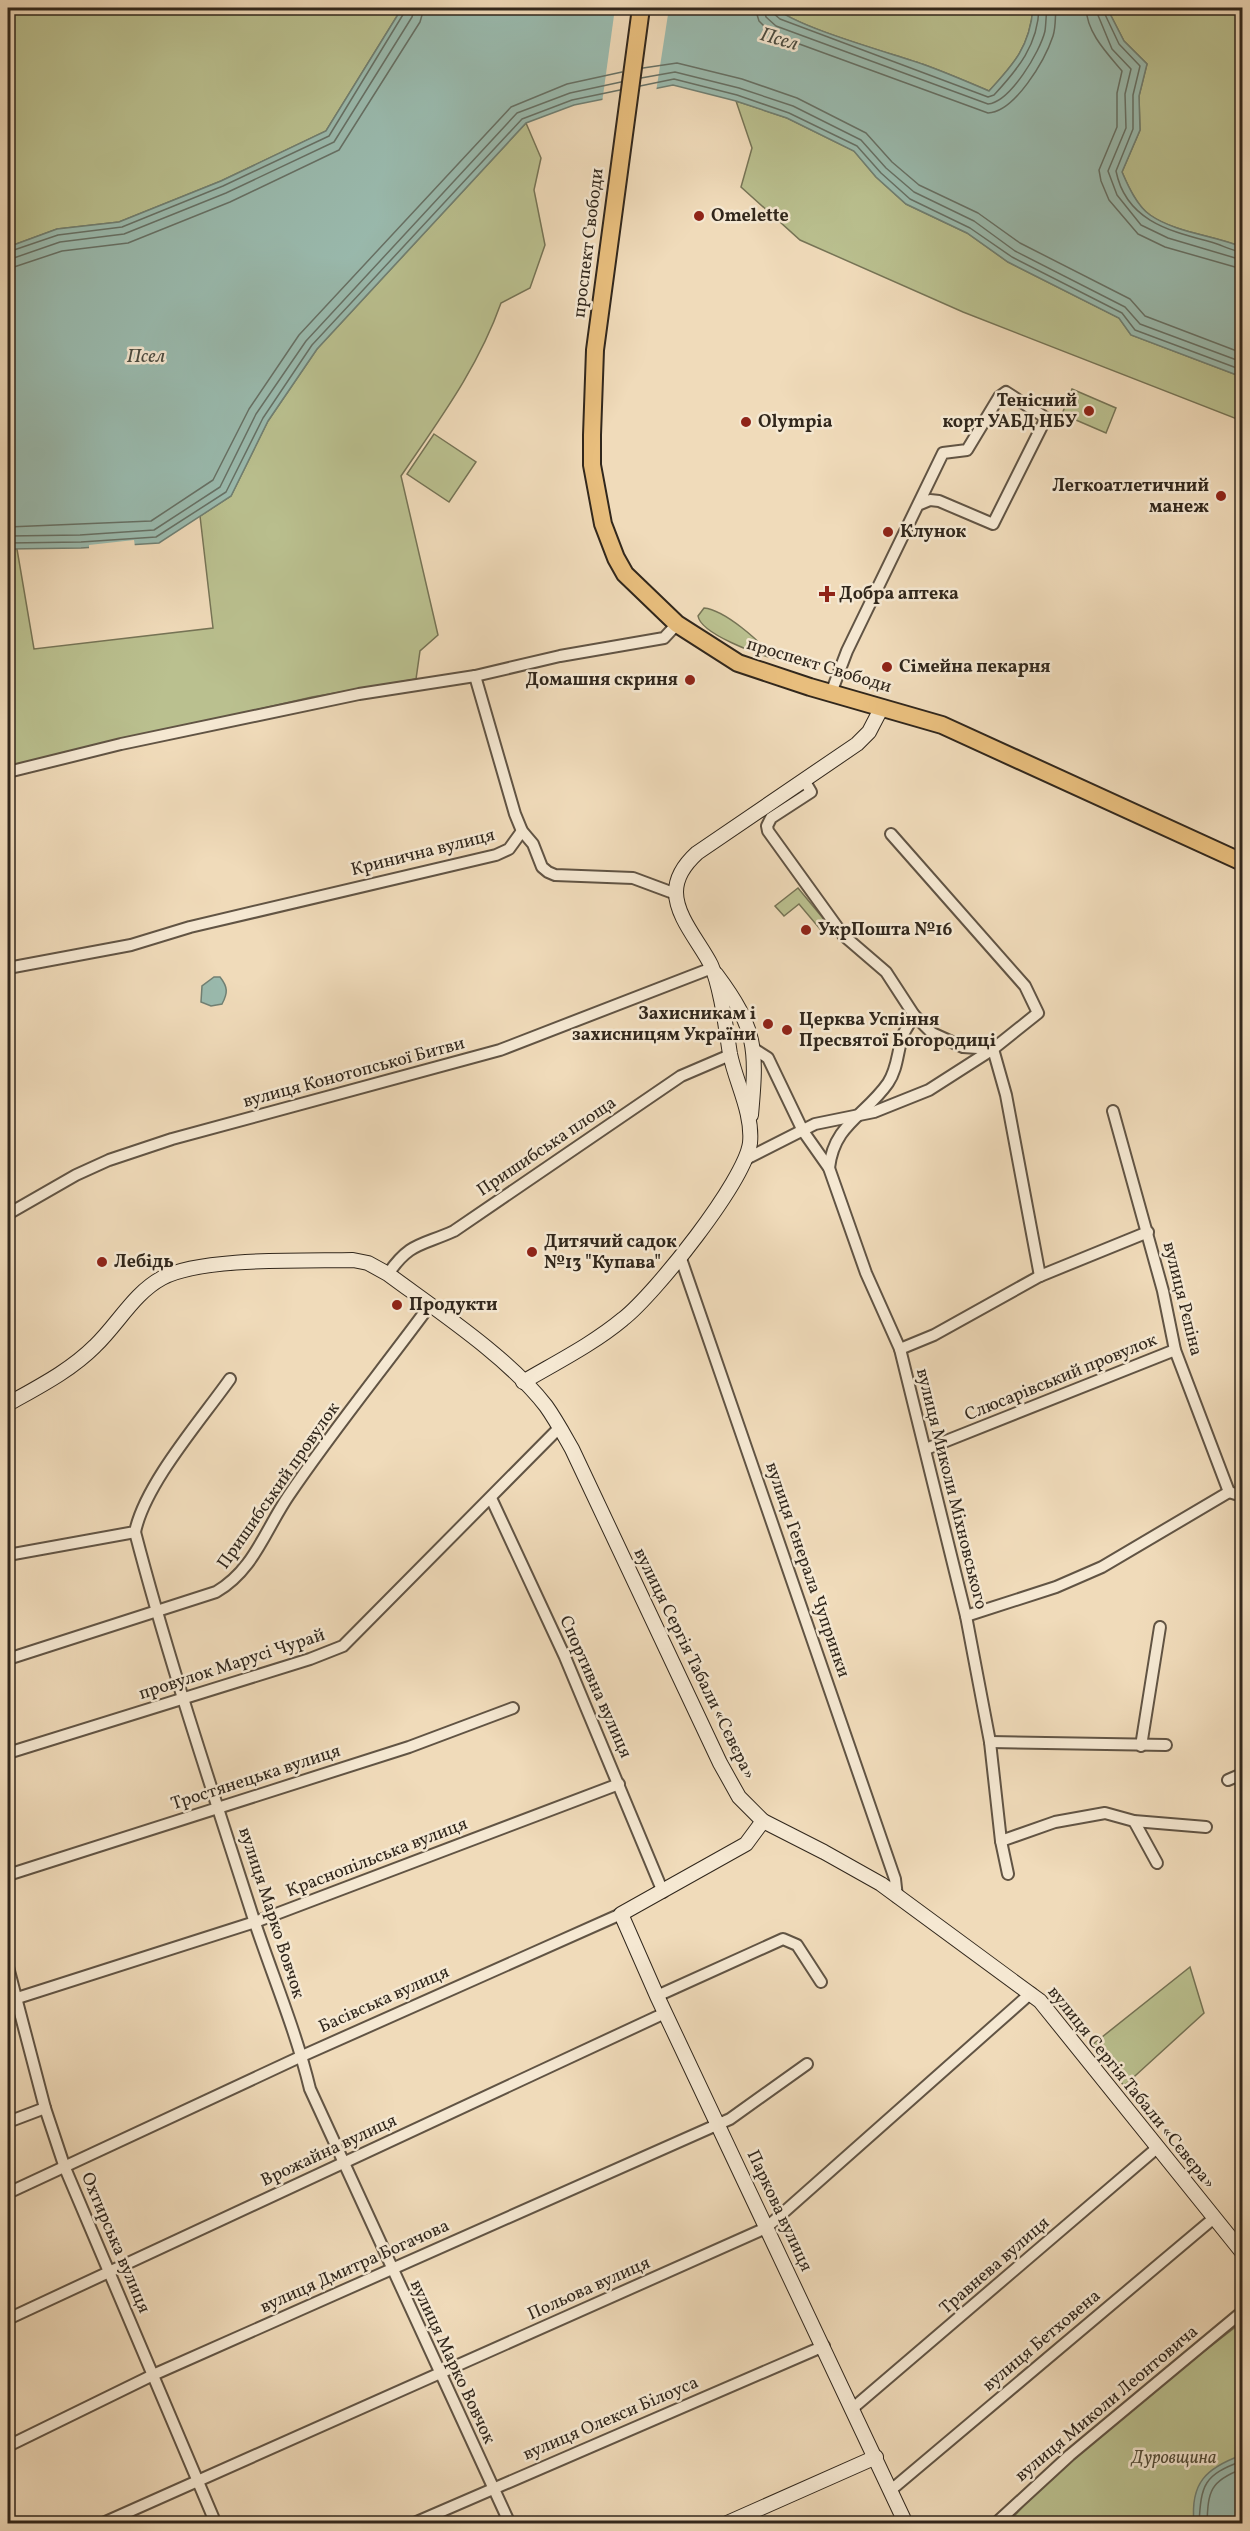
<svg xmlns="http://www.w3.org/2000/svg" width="1250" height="2531" font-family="Vollkorn,serif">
<rect width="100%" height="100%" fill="#f0dbba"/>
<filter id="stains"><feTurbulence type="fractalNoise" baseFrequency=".00333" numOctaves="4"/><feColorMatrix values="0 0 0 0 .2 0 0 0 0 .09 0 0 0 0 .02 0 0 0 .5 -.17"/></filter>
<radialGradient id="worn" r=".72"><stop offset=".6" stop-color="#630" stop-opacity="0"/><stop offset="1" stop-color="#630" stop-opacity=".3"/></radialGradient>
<g fill="#bac08f" stroke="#767456" stroke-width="1.5">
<polygon points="8,8 402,8 326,131 221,181 119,222 57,229 8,247"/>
<path d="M776 8H1033C1030 46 1014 64 989 91 968 82 947 73 925 65 894 54 795 27 776 8Z"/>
<path d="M1107 8H1242V247C1213 235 1176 233 1150 215 1137 207 1128 186 1122 172L1140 130 1139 96 1147 64 1124 41Z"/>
<polygon points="736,101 787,118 854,151 876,177 906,204 967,233 1008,262 1119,318 1131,335 1242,377 1242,421 963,312 800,240 741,187 752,148"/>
<path d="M526 123 541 158 534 190 545 245 530 288 501 303C478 368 439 420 401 476L438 635 420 651 416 679 312 697 8 766V549H17L34 649 213 628 200 516 231 496 268 421 317 349Z"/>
<polygon points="1072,389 1116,408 1106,433 1062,414"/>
<polygon points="434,434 476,462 449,502 407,474"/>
<path d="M704 608C725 610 761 642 773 658 757 654 701 634 698 616Z"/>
<polygon points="798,888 827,923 820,929 799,904 784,916 775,906"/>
<polygon points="1190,1967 1204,2013 1124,2086 1092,2045"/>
<polygon points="1242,2322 1242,2523 1007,2524 1037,2491 1135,2405"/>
</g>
<g fill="#9abbaf" stroke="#708074" stroke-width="1.5">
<path d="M402 8H776C795 27 894 54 925 65 947 73 968 82 989 91 1014 64 1030 46 1033 8H1107L1124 41 1147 64 1139 96 1140 130 1122 172C1128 186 1137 206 1150 215 1176 233 1213 235 1242 247V377L1131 335 1119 318 1008 262 967 233 906 204 876 177 854 151 787 118 736 101 673 85 574 105 526 123 317 349 268 421 231 496 159 543 81 548 8 549V247L57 229 119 222 221 181 326 131Z"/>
<path d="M214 977H220C228 987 228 993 222 1004L211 1006 201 1002 202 986Z"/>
<path d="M1242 2455V2523H1194C1190 2483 1206 2468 1242 2455Z"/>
</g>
<g fill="#f0dbba">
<polygon points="615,8 669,8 656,92 602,103"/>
<polygon points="134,540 135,547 89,551 89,545"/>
</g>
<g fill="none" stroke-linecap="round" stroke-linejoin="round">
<g stroke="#667166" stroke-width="1.5">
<path d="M755 8 759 21 772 34 988 113C1015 112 1045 60 1053 36 1056 27 1055 17 1056 8"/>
<path d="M764 8 766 17 776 26 988 104C1010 102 1040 52 1045 31 1046 24 1046 15 1047 8"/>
<path d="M772 8 773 13 780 19 988 97 994 95C1018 69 1038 45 1039 8"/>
<path d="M1086 8C1087 33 1107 53 1122 71L1117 93V127L1099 170 1101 181 1109 200 1138 234 1165 247 1242 269"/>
<polyline points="1095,8 1112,49 1131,69 1125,94 1126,128 1108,171 1117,195 1141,225 1168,238 1242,260"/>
<path d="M1102 8 1119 44 1140 66 1133 95V129L1116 171C1126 221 1170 231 1211 242 1222 245 1232 251 1242 252"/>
<polyline points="643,68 677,63 742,79 797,98 866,133 892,162 919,185 978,213 1020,243 1130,299 1145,316 1242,353"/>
<polyline points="641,78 675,72 739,88 793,106 861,140 886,168 914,192 974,221 1015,251 1125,307 1140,324 1242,362"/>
<polyline points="640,86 674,79 737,95 789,113 857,146 881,173 910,199 970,228 1012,257 1122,313 1135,330 1242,370"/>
<polyline points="8,252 58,235 122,227 223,186 329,136 407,8"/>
<polyline points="8,260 60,242 124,234 226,193 334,142 412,17 415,8"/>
<polyline points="8,269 62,251 128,243 230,202 339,150 420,22 424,8"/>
<polyline points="8,527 151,521 213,480 249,409 299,335 511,107 567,84 622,72"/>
<polyline points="8,536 80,535 154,530 220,487 256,414 306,341 517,113 570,93 621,82"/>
<polyline points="8,543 81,542 156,537 226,492 263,418 312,345 522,119 572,100 620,90"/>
<path d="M1199 2524C1201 2484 1204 2475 1242 2461"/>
<path d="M1207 2524C1208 2491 1210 2481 1242 2469"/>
</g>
<defs>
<g id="street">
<polyline points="475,676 515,814 522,831 533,844 542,867 548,872 555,875 633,878 676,894"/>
<polyline points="831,693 847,651 943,453 967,450 999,397 1006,392 1046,418 993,524 939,501 930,500 918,505"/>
<polyline points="8,772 121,744 359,694 475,676 560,656 664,638 677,624"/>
<polyline points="804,780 811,792 771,818 767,826 768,831 843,935 886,972 914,1015 932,1033 963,1047 993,1049 1006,1095 1040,1276"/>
<polyline points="8,968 131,945 190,927 496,855 509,849 522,831"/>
<polyline points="754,1049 768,1058 803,1131 829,1168 866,1273 900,1349 966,1616 990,1742 1001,1841 1008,1874"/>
<polyline points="1113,1111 1163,1291 1175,1350 1229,1492"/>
<polyline points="746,1159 815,1124 874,1112 929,1090 993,1049 1038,1013 1025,986 891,834"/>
<path d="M829 1168C834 1124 865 1116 888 1083 898 1068 897 1052 903 1035 906 1028 911 1022 914 1015"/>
<polyline points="8,1214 76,1175 109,1160 172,1139 500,1050 712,968"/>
<polyline points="680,1256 895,1879 897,1897"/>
<path d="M388 1274C410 1242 421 1246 454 1231L681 1076 730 1055"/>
<polyline points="900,1349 934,1335 1040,1276 1148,1232"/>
<polyline points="926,1449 1175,1350"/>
<polyline points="1229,1492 1242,1496"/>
<polyline points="491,1498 565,1657 663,1892"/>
<path d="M135 1532C169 1662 213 1792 254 1920 273 1977 296 2031 310 2089L510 2524"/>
<path d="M8 1555 135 1532C145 1484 201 1420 230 1379"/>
<polyline points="966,1616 1056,1587 1102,1567 1229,1492"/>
<path d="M8 1659 216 1592C254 1570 265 1530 289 1495 333 1430 383 1369 430 1305"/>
<polyline points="990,1742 1166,1745"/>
<polyline points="1141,1746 1160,1627"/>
<polyline points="8,1753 310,1659 343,1646 560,1427"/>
<polyline points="1228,1780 1242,1774"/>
<polyline points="1134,1821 1157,1863"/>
<polyline points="1001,1841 1055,1822 1105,1813 1134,1821 1206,1827"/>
<polyline points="8,1875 409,1747 513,1708"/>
<polyline points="8,1967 45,2108 65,2168 216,2524"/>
<polyline points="657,1996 783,1939 797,1945 821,1982"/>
<polyline points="8,2001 255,1922 619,1784"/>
<polyline points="8,2122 45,2108"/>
<polyline points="8,2193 302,2056 621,1914"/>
<polyline points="8,2319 665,2013"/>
<polyline points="853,2408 1157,2148"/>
<polyline points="8,2446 153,2375 730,2119 807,2064"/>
<polyline points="891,2490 1214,2218"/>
<polyline points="101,2524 766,2228 1031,1993"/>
<polyline points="412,2524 824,2346"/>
<polyline points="995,2524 1070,2455 1242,2312"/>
</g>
<g id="secondary">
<path d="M716 974C757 1029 757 1049 751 1115"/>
<path d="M523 1382C557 1362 593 1344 623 1319 655 1294 745 1181 750 1143 753 1113 736 1083 730 1054 726 1029 721 987 711 965 700 943 676 917 676 892 676 876 686 863 697 853L857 744 869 732 882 707"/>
<path d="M8 1404C38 1387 70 1371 95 1346 118 1324 134 1293 162 1278 201 1257 306 1261 353 1260L368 1263 388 1274C438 1311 508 1357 546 1406 556 1420 564 1435 572 1449L720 1763 739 1797 763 1821 824 1852 881 1884 1040 2001 1242 2252"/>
<polyline points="763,1821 746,1844 621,1914 657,1996 906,2524"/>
<polyline points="725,2524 876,2457"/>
</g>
<polyline id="primary" points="641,8 595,350 592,435 592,465 603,524 616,558 625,574 677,624 738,663 810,687 942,725 1242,862"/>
</defs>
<use href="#street" stroke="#615444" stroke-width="14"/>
<use href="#secondary" stroke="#31271c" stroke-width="16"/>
<use href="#primary" stroke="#31271c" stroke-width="20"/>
<use href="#street" stroke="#f5e8d2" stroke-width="10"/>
<use href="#secondary" stroke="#f5e8d2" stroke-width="14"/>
<use href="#primary" stroke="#e8be7d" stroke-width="16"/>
</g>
<g fill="#8f2418" stroke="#f5e8d2" stroke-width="2">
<circle cx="699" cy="216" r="6"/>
<circle cx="1089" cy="411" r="6"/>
<circle cx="746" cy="422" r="6"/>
<circle cx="1221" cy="496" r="6"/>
<circle cx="888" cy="532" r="6"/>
<path d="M824 585h6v6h6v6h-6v6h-6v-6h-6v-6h6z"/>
<circle cx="887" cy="667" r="6"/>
<circle cx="690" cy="680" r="6"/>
<circle cx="806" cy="930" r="6"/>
<circle cx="768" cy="1024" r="6"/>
<circle cx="787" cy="1030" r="6"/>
<circle cx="532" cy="1252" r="6"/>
<circle cx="102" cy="1262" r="6"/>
<circle cx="397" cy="1305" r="6"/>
</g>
<g text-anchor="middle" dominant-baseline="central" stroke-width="5" stroke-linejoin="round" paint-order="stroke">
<g font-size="18" font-weight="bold" fill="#31271c" stroke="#f5e8d2" text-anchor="start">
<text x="711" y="216">Omelette</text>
<text x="1077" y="401" text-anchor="end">Тенісний<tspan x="1077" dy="21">корт УАБД НБУ</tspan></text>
<text x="758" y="422">Olympia</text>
<text x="1209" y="486" text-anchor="end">Легкоатлетичний<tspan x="1209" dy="21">манеж</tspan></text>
<text x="900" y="532">Клунок</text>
<text x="839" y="594">Добра аптека</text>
<text x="899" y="667">Сімейна пекарня</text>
<text x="678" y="680" text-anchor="end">Домашня скриня</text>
<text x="818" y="930">УкрПошта №16</text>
<text x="756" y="1014" text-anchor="end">Захисникам і<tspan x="756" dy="21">захисницям України</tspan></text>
<text x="799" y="1020">Церква Успіння<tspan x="799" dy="21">Пресвятої Богородиці</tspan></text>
<text x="544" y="1242">Дитячий садок<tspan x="544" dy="21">№13 "Купава"</tspan></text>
<text x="114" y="1262">Лебідь</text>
<text x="409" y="1305">Продукти</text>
</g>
<g font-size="18" fill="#31271c" stroke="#f5e8d2">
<text transform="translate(589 243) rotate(-83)">проспект Свободи</text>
<text transform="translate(819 666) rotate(17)">проспект Свободи</text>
<text transform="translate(423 853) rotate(-14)">Кринична вулиця</text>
<text transform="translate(354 1073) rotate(-15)">вулиця Конотопської Битви</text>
<text transform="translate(547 1147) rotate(-34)">Пришибська площа</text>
<text transform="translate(1182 1299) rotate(76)">вулиця Рєпіна</text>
<text transform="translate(1061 1378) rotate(-22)">Слюсарівський провулок</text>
<text transform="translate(279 1486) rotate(-55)">Пришибський провулок</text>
<text transform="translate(951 1489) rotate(76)">вулиця Миколи Міхновського</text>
<text transform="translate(807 1570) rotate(71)">вулиця Генерала Чупринки</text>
<text transform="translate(694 1664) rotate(64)">вулиця Сергія Табали «Сєвєра»</text>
<text transform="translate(232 1665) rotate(-18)">провулок Марусі Чурай</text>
<text transform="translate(595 1687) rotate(66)">Спортивна вулиця</text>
<text transform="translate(256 1778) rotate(-18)">Тростянецька вулиця</text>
<text transform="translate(377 1858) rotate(-21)">Краснопільська вулиця</text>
<text transform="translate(271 1913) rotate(72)">вулиця Марко Вовчок</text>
<text transform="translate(384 2000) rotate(-24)">Басівська вулиця</text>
<text transform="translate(1131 2088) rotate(51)">вулиця Сергія Табали «Сєвєра»</text>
<text transform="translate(329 2151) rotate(-25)">Врожайна вулиця</text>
<text transform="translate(779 2211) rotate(65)">Паркова вулиця</text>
<text transform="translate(115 2243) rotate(67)">Охтирська вулиця</text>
<text transform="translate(995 2266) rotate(-41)">Травнева вулиця</text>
<text transform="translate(355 2267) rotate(-24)">вулиця Дмитра Богачова</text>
<text transform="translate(589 2289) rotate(-24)">Польова вулиця</text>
<text transform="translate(1042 2341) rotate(-40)">вулиця Бетховена</text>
<text transform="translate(452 2362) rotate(65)">вулиця Марко Вовчок</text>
<text transform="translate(1107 2404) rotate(-40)">вулиця Миколи Леонтовича</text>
<text transform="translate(611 2419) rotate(-23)">вулиця Олекси Білоуса</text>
</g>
<g font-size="18" font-style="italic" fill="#534d39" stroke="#f5e8d2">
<text x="1174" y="2458">Дуровщина</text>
</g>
<g font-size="20" font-style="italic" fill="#4b4c41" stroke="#f5e8d2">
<text transform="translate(779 40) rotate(16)">Псел</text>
<text x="146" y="357">Псел</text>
</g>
</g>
<rect width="1250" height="2531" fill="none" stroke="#f0dbba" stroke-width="30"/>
<rect x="9" y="9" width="1232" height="2513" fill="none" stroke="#31271c" stroke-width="3"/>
<rect x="15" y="15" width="1220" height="2501" fill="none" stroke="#31271c" stroke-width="1.5"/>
<rect width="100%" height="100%" filter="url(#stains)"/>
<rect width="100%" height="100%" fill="url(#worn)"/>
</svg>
